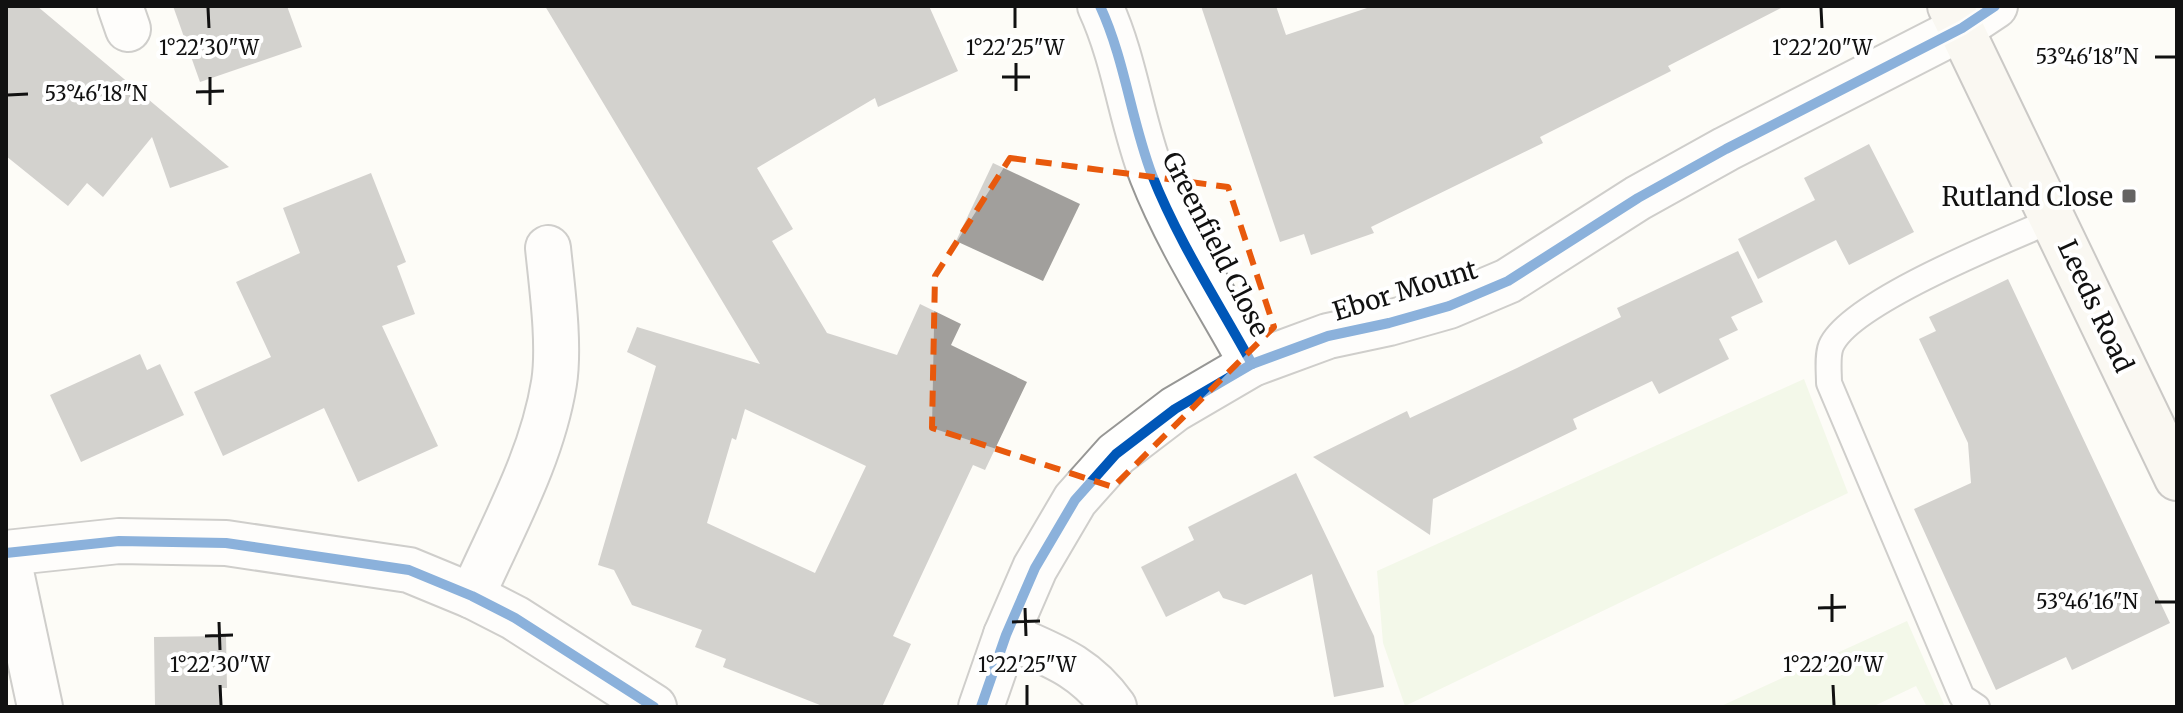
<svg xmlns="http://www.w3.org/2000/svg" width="2183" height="713" font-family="Merriweather,serif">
<rect width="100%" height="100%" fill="#fdfcf7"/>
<g fill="#e7f3d7">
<polygon points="1804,379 1848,493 1405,706 1383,643 1377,571"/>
<polygon points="1907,621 1945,707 1927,707 1916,686 1872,707 1719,707"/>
</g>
<g fill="#a19f9c" fill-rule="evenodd">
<polygon points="6,6 37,6 229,167 170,188 152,137 103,197 87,183 68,206 6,156"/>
<polygon points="173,6 287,6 302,47 200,82"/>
<path d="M545 6H929L958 71 878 107 875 98 757 168 793 229 772 241 827 333 897 355 920 304 961 324 951 345 1027 382 985 470 973 465 893 636 911 644 882 707H825L723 667 726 659 695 647 702 630 632 605 614 570 598 565 656 366 627 352 637 327 760 364ZM745 409 866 466 815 573 707 523 732 438 736 440Z"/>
<polygon points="1201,6 1276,6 1286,35 1373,6 1785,6 1668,66 1671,71 1540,137 1543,143 1371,227 1374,233 1311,255 1304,234 1280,242"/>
<polygon points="1869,144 1914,232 1849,265 1836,240 1758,279 1738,239 1815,200 1804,178"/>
<polygon points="993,163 1080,204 1043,281 956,241"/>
<polygon points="371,173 406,262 397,266 415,314 382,326 438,446 358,482 324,408 223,456 194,392 271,357 236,282 300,253 283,208"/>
<polygon points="1738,251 1763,302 1731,317 1738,330 1719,339 1729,359 1659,394 1652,381 1573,419 1577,429 1433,499 1430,535 1313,457 1407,411 1410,418 1517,368 1621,317 1617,308"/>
<polygon points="2008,279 2170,623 2072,670 2066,657 1996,690 1914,509 1971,483 1968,443 1919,339 1936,331 1929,317"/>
<polygon points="140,354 147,370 160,364 184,415 81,462 50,395"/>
<polygon points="1296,473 1374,636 1384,687 1334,697 1312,574 1245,605 1223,598 1219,591 1166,617 1141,567 1194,540 1188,527"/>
<polygon points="226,636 227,688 222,688 222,707 155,707 154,637"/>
</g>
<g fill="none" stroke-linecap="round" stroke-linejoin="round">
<defs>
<path id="lane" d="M1977 707 1962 697 1829 383C1829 372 1827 356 1831 346 1850 302 2007 240 2055 219"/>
<g id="street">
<polyline points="120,6 128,29"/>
<path d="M1100 6C1125 60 1131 120 1152 175 1178 241 1218 302 1252 364"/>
<polyline points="6,553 119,541 226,543 409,570 472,596 515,618 654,707"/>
<polyline points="7,553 40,707"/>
<path d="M472 596C502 528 542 458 554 383 560 345 552 287 548 248"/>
<path d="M1006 635C1051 655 1084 665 1114 707"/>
<polyline points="981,707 1006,635 1035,568 1075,500 1116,454 1175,409 1252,364 1328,336 1389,323 1449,306 1508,281 1638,198 1726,149 1962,28 1995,6"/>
</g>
<polyline id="secondary" points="1950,6 2177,478"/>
</defs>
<use href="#lane" stroke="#979795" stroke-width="28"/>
<use href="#street" stroke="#979795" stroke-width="48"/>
<use href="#secondary" stroke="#8e8d8b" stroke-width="48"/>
<use href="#lane" stroke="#fffffe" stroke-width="24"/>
<use href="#street" stroke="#fffffe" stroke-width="44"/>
<use href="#secondary" stroke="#f6f4eb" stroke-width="44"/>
<defs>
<g id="cycleway">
<path d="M1100 6C1125 60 1131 120 1152 175 1178 241 1218 302 1252 364"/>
<polyline points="6,553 119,541 226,543 409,570 472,596 515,618 654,707"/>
<polyline points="981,707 1006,635 1035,568 1075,500 1116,454 1175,409 1252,364 1328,336 1389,323 1449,306 1508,281 1638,198 1726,149 1962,28 1995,6"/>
</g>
</defs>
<use href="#cycleway" stroke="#fff" stroke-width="15"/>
<use href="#cycleway" stroke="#0057b8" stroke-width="10"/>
</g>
<path d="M0 0H2183V713H0ZM1010 158 1228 187 1274 327 1113 487 932 428 935 276Z" fill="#fdfcf7" fill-opacity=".55" fill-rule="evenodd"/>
<path fill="none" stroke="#e8590c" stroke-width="6" stroke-dasharray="16 10" stroke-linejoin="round" d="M1010 158 1228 187 1274 327 1113 487 932 428 935 276Z"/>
<path fill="none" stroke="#111" stroke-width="3" d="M208 8 209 28M1015 8V28M1821 8 1822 28M2155 57H2175M1016 63V91M210 77V105M1002 77H1030M196 92 224 91M8 95 28 94M1832 594V622M2155 602H2175M1025 608 1026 636M1818 608 1846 607M219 622 220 650M1012 622 1040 621M205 636 233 635M220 685 221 705M1027 685V705M1833 685 1834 705"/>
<rect fill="#646362" stroke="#fff" stroke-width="3" x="2121" y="188" width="16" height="16" rx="4"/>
<g text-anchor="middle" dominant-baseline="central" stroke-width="8" stroke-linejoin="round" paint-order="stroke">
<g font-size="26" fill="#111" stroke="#fff" text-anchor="end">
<text x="2113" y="196">Rutland Close</text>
</g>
<g font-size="26" fill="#111" stroke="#fff">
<text transform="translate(1216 244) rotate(63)">Greenfield Close</text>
<text transform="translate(1405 290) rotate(-17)">Ebor Mount</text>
<text transform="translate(2096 306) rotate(65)">Leeds Road</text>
</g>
</g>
<g font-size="20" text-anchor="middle" fill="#111" stroke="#fff" stroke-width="8" stroke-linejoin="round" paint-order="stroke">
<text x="209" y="55">1°22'30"W</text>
<text x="1015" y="55">1°22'25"W</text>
<text x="1822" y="55">1°22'20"W</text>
<text x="2087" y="64">53°46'18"N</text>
<text x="96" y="101">53°46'18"N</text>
<text x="2087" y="609">53°46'16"N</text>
<text x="220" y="672">1°22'30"W</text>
<text x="1027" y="672">1°22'25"W</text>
<text x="1833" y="672">1°22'20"W</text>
</g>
<rect width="2183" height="713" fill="none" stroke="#111111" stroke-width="16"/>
</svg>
